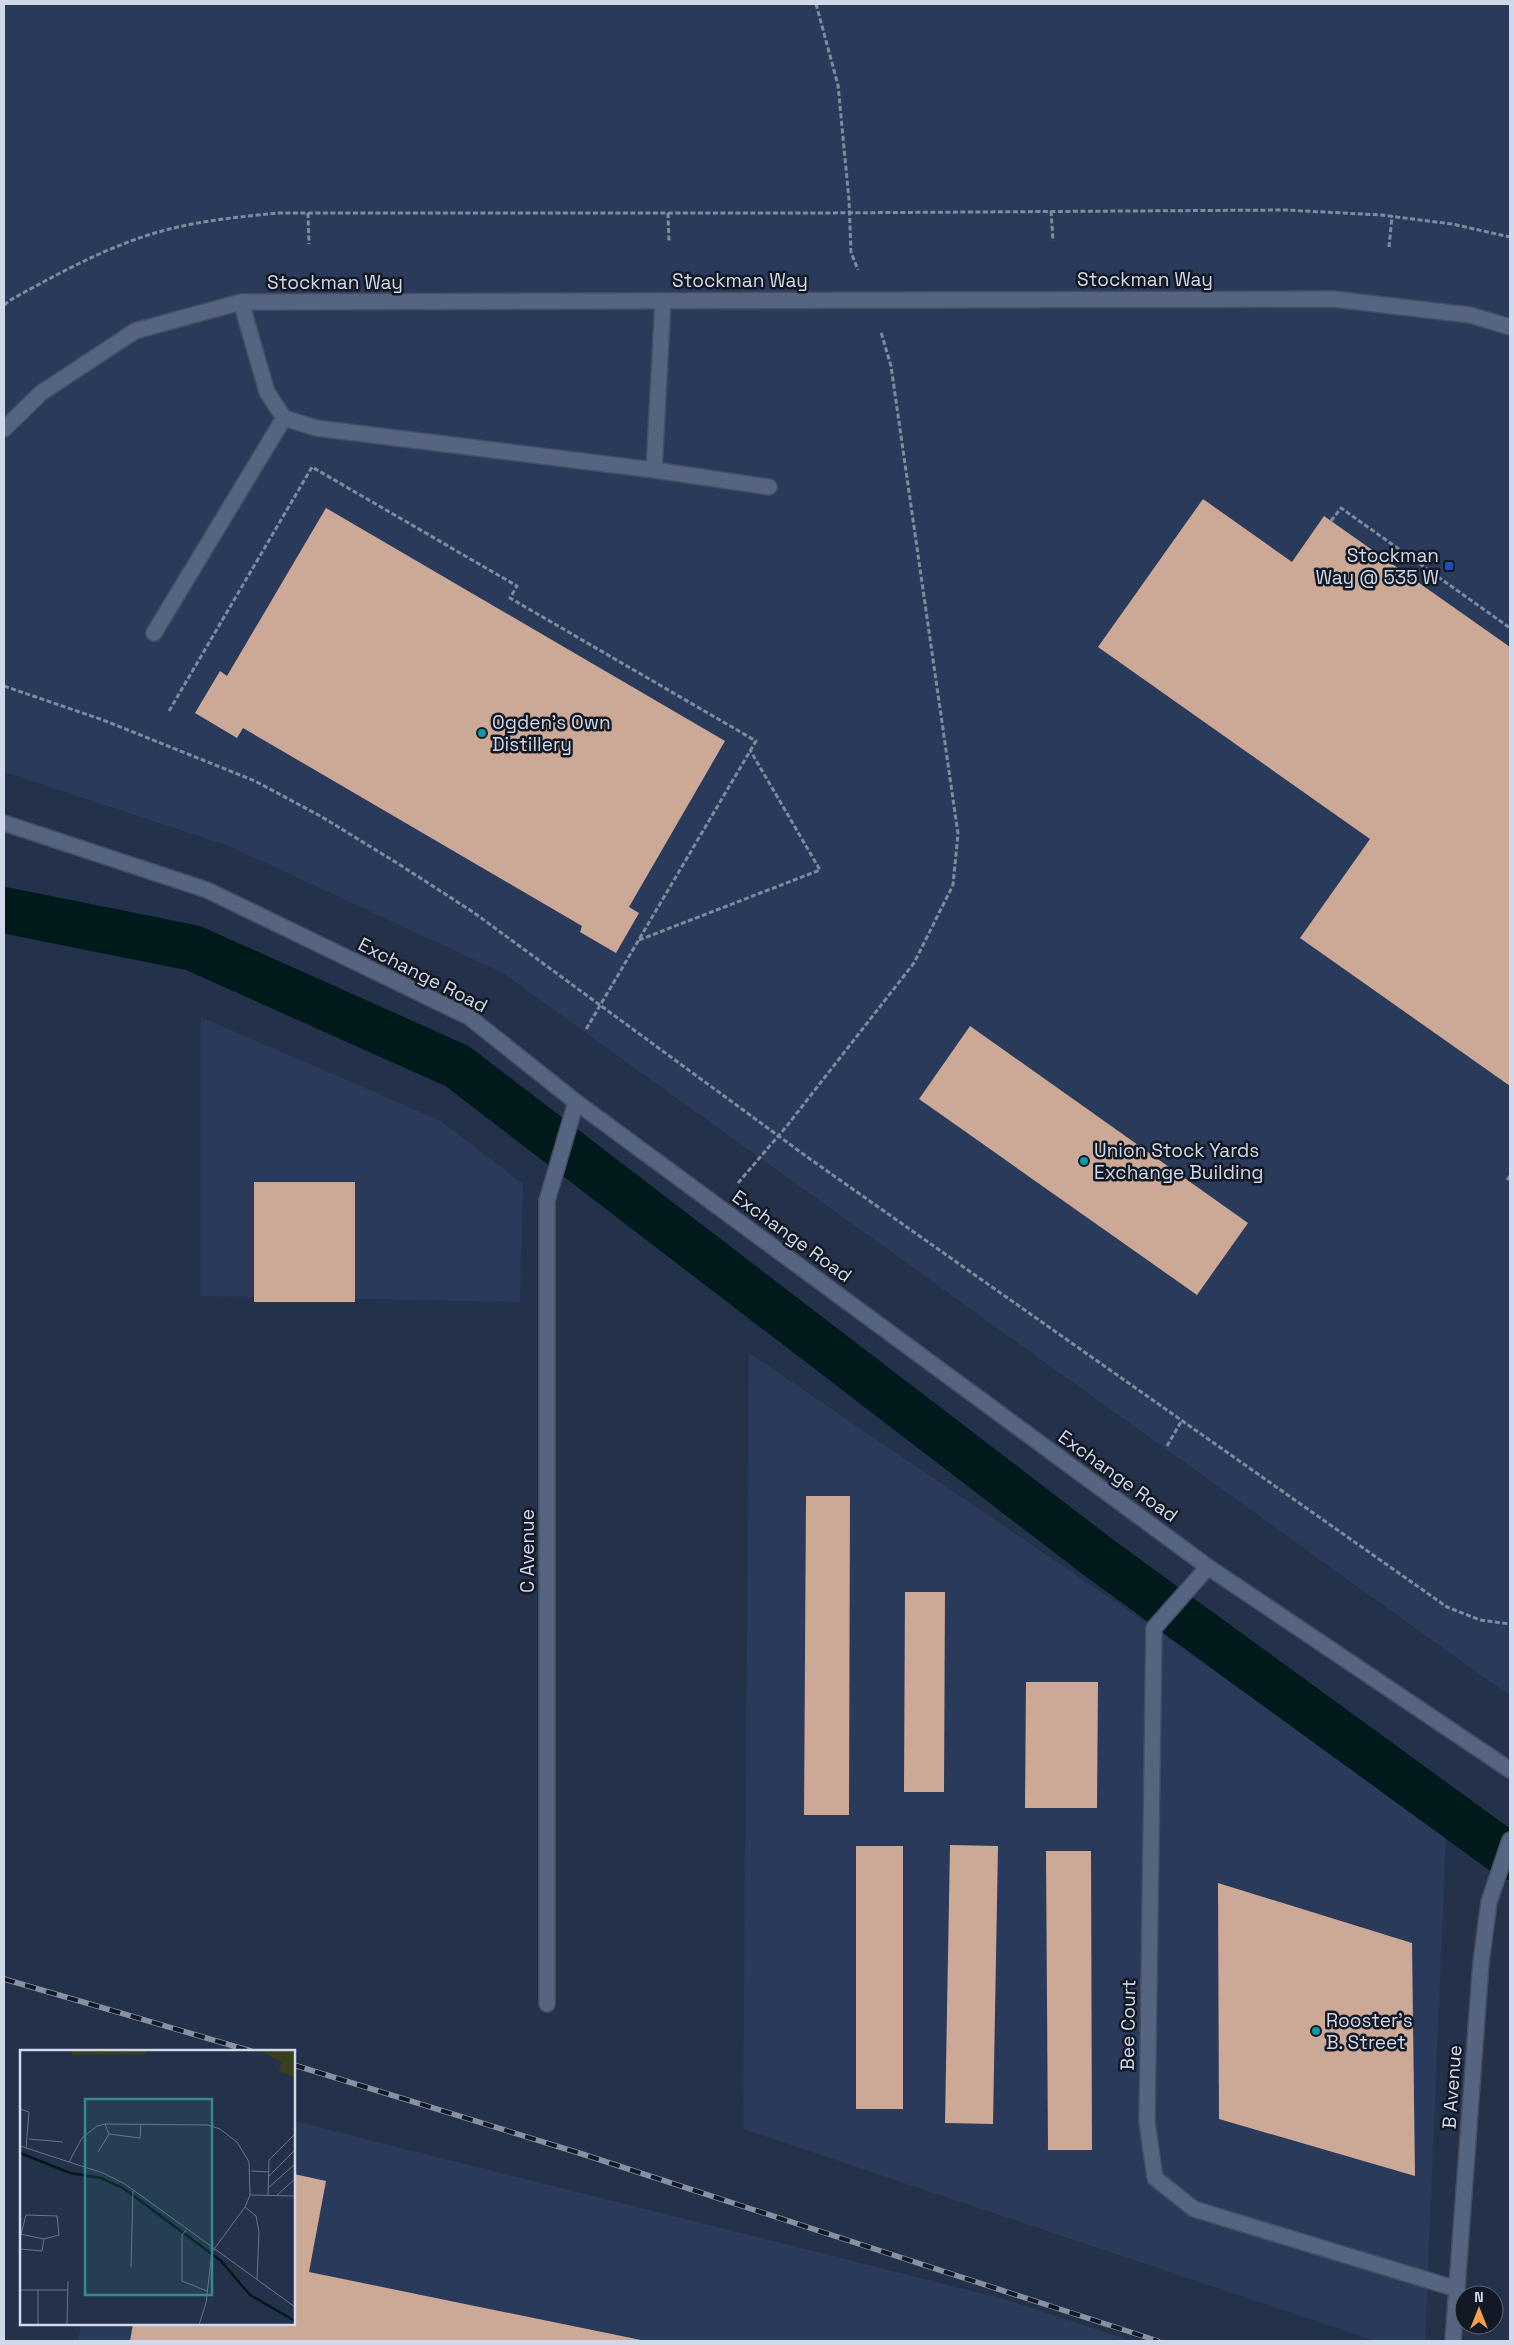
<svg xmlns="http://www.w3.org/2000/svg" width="1514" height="2345" font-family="'Space Grotesk',sans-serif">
<rect width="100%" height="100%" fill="#24314a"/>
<g fill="#2a3a5a">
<polygon points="4,4 1510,4 1510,1696 501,972 229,846 4,772"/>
<polygon points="201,1017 441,1121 523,1184 520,1302 201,1296"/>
<polygon points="749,1353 1154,1628 1446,1837 1425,2341 1375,2341 743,2129"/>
<polygon points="294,2121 1008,2300 1132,2341 78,2341 81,2324 294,2324"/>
</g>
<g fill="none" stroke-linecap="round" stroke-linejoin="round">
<polyline stroke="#001a1b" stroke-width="46" points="4,910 193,948 457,1066 1098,1557 1510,1857"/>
</g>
<g fill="#cca896">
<polygon points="1203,499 1292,562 1324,516 1510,647 1510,1086 1300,938 1370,839 1098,647"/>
<polygon points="326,508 725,741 629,907 639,913 616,953 580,932 582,926 243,728 237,738 195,713 220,671 227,676"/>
<polygon points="970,1026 1248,1223 1197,1295 919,1099"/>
<rect x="254" y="1182" width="101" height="120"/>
<polygon points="806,1496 850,1496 849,1815 804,1815"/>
<polygon points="905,1592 945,1592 944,1792 904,1792"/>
<polygon points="1026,1682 1098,1682 1097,1808 1025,1808"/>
<polygon points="950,1845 998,1846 993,2124 945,2123"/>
<rect x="856" y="1846" width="47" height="263"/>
<polygon points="1046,1851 1091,1851 1092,2150 1048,2150"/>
<polygon points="1218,1883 1412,1943 1415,2176 1219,2119"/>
<polygon points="294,2174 326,2181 309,2272 646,2341 130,2341 133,2324 294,2324"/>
</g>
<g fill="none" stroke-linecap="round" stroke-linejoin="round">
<defs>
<g id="minor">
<polyline points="241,302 267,392 284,418 316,428 654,470 663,301"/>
<polyline points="4,429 41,393 135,331 241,302 1333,299 1470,315 1510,327"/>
<polyline points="654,470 769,487"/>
<polyline points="154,633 284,418"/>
<polyline points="4,823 207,890 469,1017 576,1102 1208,1567 1510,1770"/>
<polyline points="1208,1567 1154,1628 1147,2122 1155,2178 1194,2209 1457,2289"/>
<polyline points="547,2004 547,1201 576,1102"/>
<polyline points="1453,2341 1481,1962 1489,1902 1510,1840"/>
</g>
</defs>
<use href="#minor" stroke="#444e63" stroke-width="18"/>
<g stroke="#7f8a9e" stroke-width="3" stroke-dasharray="5 2.5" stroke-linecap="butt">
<polyline points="816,4 838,85 849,200 851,252 858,270"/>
<polyline points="1051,211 1053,241"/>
<polyline points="308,213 309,244"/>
<polyline points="668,213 669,242"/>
<polyline points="1389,247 1392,216"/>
<path d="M4 305 12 299C58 274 104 248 155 233 195 221 238 217 279 213H817L1286 210 1381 215 1452 224 1510 237"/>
<polyline points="1331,521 1341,508 1510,628"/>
<polyline points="4,686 103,720 255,781 322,817 397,863 473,912 810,1159 1447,1607 1480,1620 1510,1624"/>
<polyline points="169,711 312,467 517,586 510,598 756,741 585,1031"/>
<polyline points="639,940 820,870 750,750"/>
<polyline points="1507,1180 1510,1176"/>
<polyline points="738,1183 786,1127 914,963 953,885 958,834 891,366 881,332"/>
<polyline points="1167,1446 1182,1420"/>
</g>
<use href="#minor" stroke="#556480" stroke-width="15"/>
<defs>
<g id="rail">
<polyline points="4,1979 251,2051"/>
<polyline points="294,2065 579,2153 1158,2341"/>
</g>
</defs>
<use href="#rail" stroke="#8691a5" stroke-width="5.5"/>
<use href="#rail" stroke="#131924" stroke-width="4" stroke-dasharray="11" stroke-linecap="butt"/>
</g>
<rect fill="#1a4fb4" stroke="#131924" stroke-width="2" x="1444" y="561" width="10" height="10" rx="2.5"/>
<g fill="#0f9aa8" stroke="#131924" stroke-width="2">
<circle cx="482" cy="733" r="5"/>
<circle cx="1084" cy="1161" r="5"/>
<circle cx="1316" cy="2031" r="5"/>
</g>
<g text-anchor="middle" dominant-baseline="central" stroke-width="5" stroke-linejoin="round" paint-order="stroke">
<g font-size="19" fill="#d0d9e9" stroke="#131924">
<text x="1145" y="279">Stockman Way</text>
<text x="740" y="280">Stockman Way</text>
<text x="335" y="282">Stockman Way</text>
<text transform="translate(423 975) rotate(27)">Exchange Road</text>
<text transform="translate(792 1236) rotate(36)">Exchange Road</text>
<text transform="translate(1118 1476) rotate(36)">Exchange Road</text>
<text transform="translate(527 1551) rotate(-90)">C Avenue</text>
<text transform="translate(1128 2025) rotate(-89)">Bee Court</text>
<text transform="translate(1452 2087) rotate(-86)">B Avenue</text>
</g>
<g font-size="19" fill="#d0d9e9" stroke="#131924" text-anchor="start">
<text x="1439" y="555" text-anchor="end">Stockman<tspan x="1439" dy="22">Way @ 535 W</tspan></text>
<text x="492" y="722">Ogden's Own<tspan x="492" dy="22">Distillery</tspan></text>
<text x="1094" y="1150">Union Stock Yards<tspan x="1094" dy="22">Exchange Building</tspan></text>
<text x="1326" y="2020">Rooster's<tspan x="1326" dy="22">B. Street</tspan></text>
</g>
</g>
<g transform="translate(20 2050)">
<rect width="275" height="275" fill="#24314a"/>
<path d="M52 0H129L125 4 52 5ZM240 0H275V27L260 22 258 20 262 13Z" fill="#393f1c"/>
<path fill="none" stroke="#001a1b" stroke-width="2.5" d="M0 103 50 123 81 128 103 138 201 211 230 245 275 271"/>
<path fill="none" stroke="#69748a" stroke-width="1" d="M0 59 9 62 6 98M85 74 89 84 120 88 121 74M9 89 43 92M0 96 83 123 105 134 275 257M78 102 89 84M49 112 62 88 77 76 85 74 188 75 200 79 217 92 229 112 230 145 225 157 192 202 186 253 179 275M231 121 249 122M249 126 275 100M248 138 275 114M230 145 275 146M248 145 249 110 275 84M257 145 275 129M225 157 236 166 239 182 237 230M166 180 162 185V231L187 241M0 184 24 189 22 201 0 199M1 184 6 165 37 166 39 185 24 189M111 217 113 141M0 240H48M18 240V275M47 275 48 231"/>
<path fill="#368a87" fill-opacity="0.15" stroke="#368a87" stroke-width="2.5" d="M65 49H192V245H65Z"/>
<rect width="275" height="275" fill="none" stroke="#d0d9e9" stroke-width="2.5"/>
</g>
<rect width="1514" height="2345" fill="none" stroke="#d0d9e9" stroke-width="10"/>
<g transform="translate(1479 2310)"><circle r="24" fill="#131924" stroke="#5f6673"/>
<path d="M0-4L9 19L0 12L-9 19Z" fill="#f9a04c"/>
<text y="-8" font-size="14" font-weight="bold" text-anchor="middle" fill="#d0d9e9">N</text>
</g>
</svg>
